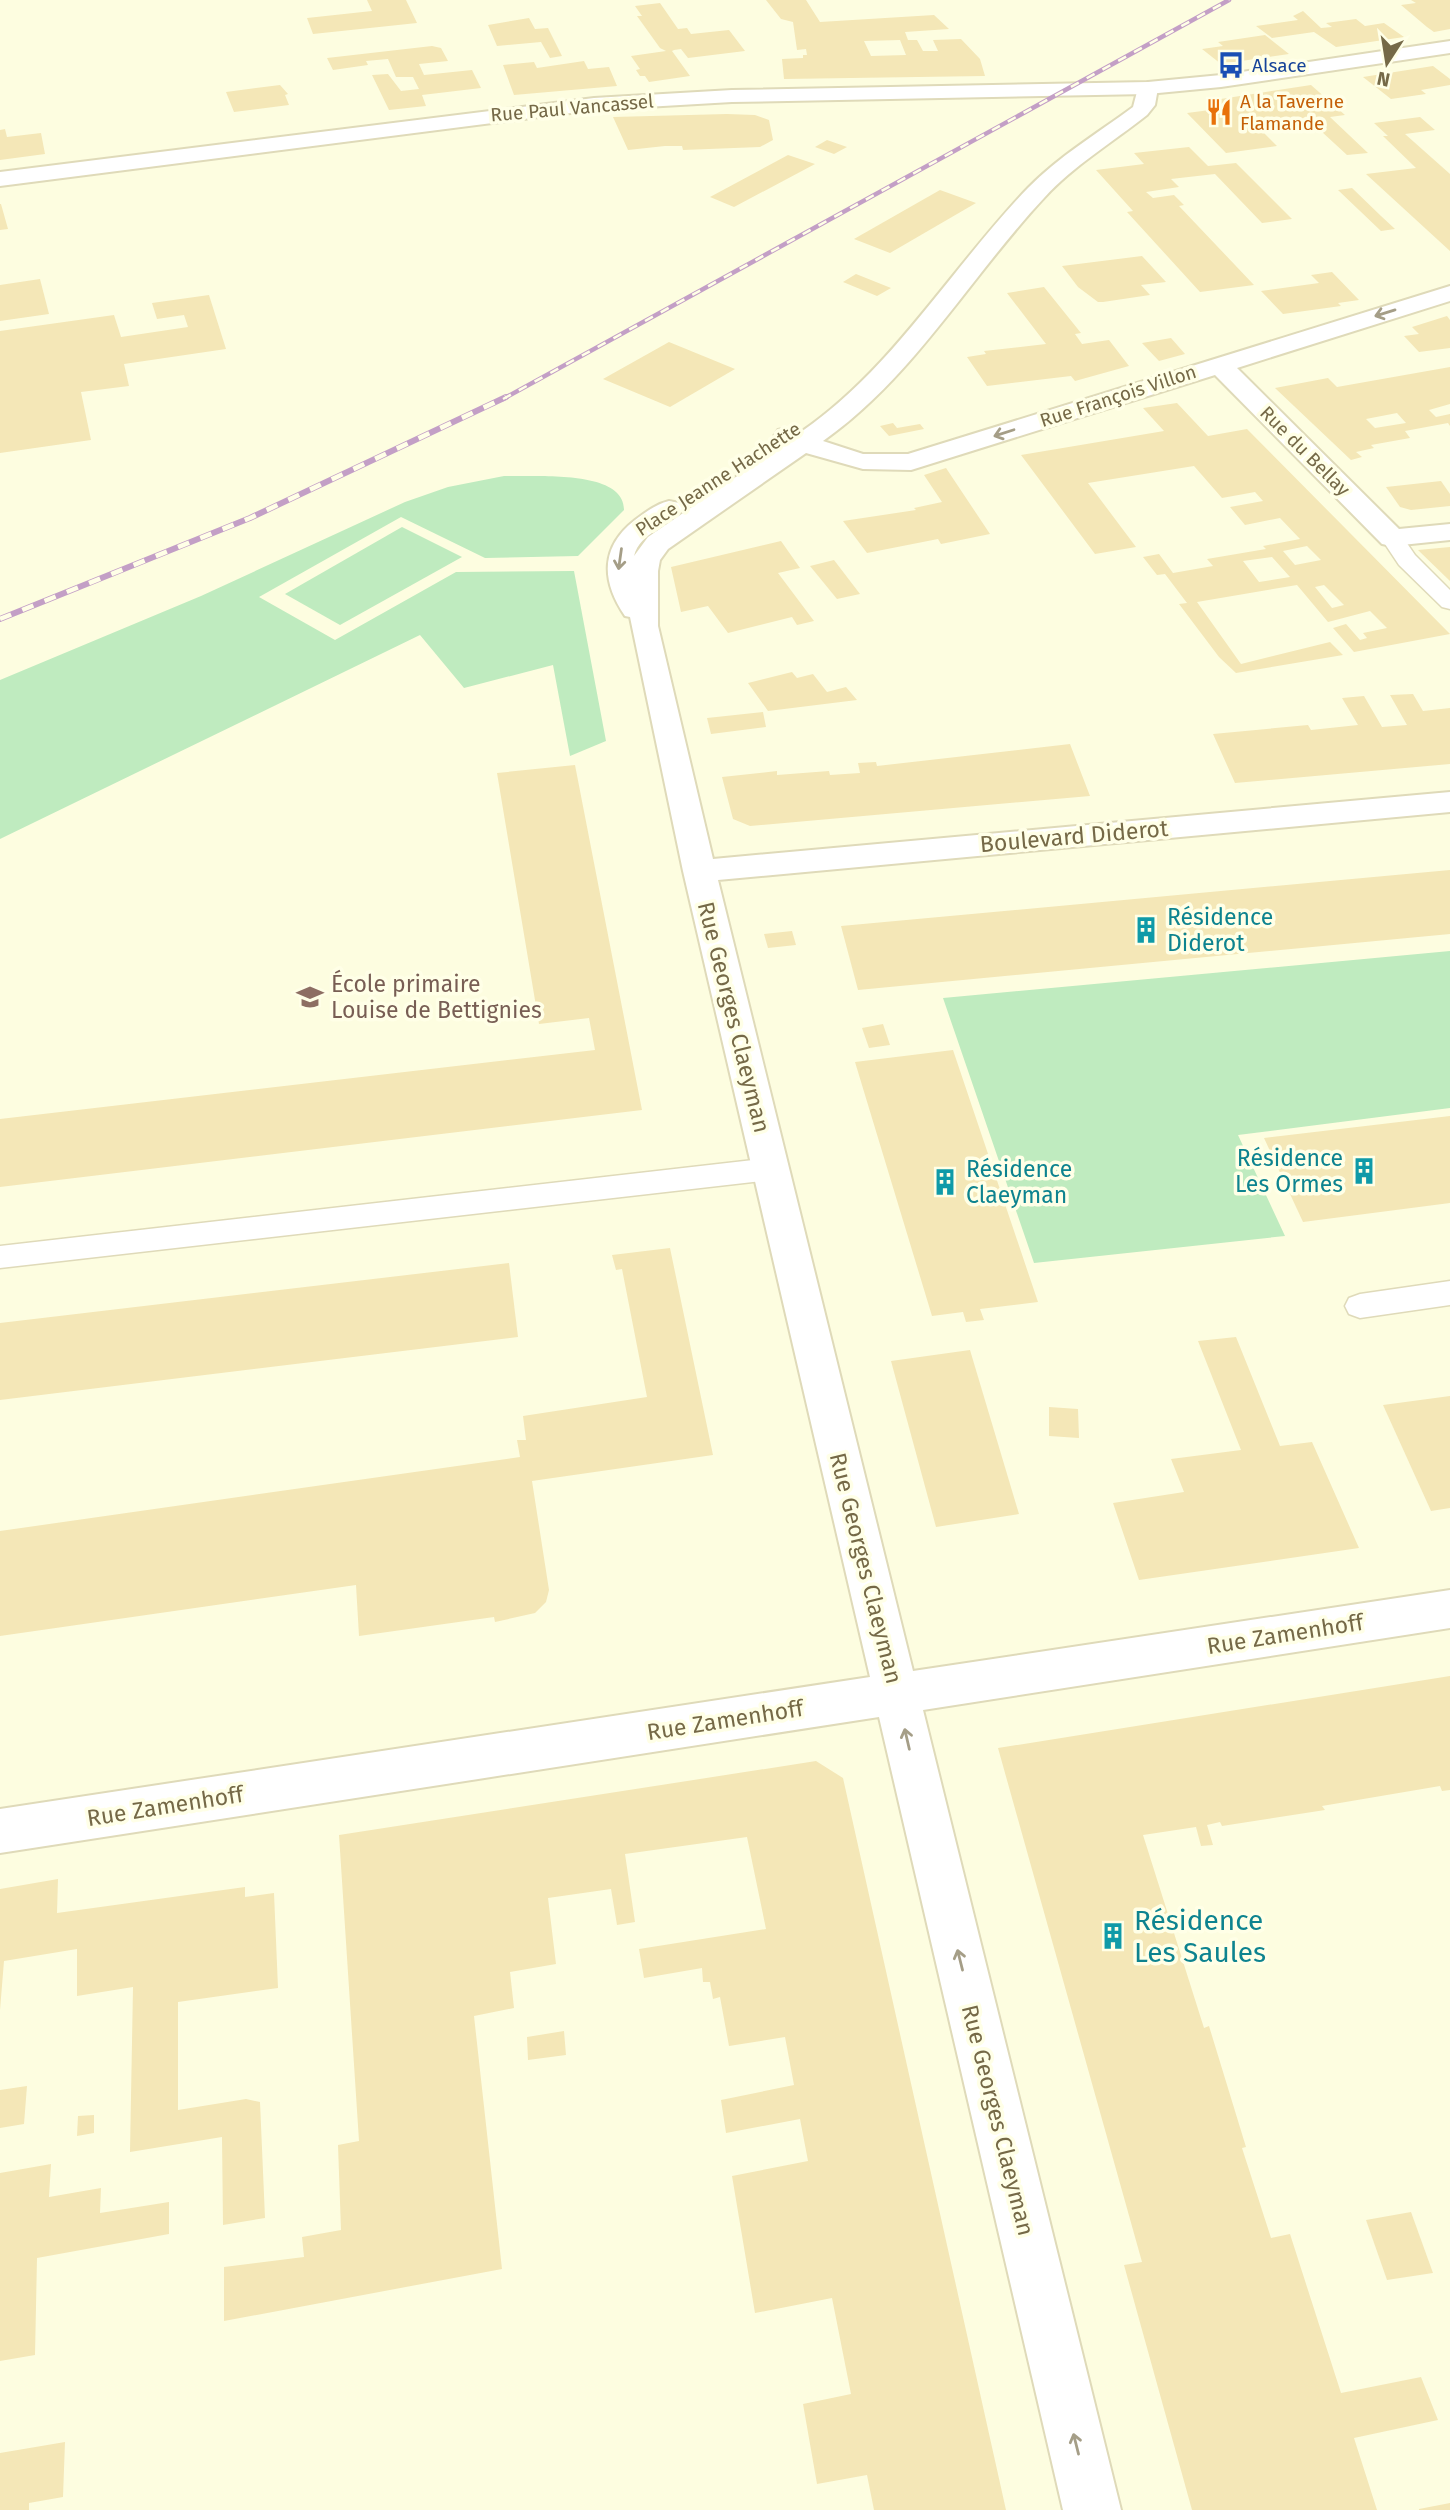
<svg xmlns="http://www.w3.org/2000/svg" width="1450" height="2510" font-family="'Fira Sans',sans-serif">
<rect width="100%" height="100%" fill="#fdfde0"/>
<g fill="#bfebbf">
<path d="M504 476C534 477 625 469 624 510L578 556 485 558 401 517 259 597 335 640 456 572 574 571 606 741 570 756 553 665 464 688 420 635 0 839V680L201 596 405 502 448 487Z"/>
<polygon points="402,527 462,557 340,625 285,594"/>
<polygon points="1450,951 1450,1108 1238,1135 1285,1236 1034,1263 943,998"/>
</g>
<g fill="#f4e7b7" fill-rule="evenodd">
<polygon points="367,0 406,0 417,23 313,34 307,18 372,11"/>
<path d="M766 0H806L820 22 934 15 949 29 905 32 908 40H917L923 51H938L933 40 961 39 980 59 985 76 784 79 782 59 803 58V55H807L806 49 797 50 793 22 781 19ZM900 40 906 55 871 56 864 41Z"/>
<polygon points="1411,0 1450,0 1450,29 1434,32 1427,27 1401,5 1416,3"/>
<polygon points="660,3 678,29 687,28 691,34 729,30 745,51 688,58 681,49 674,50 672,51 690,76 649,82 645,76 640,76 636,70 640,69 631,56 666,51 660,48 637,16 642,16 635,6"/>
<polygon points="1303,11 1321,28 1332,27 1326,23 1356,19 1365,26 1384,23 1404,37 1336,47 1314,32 1272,38 1256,26 1298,20 1293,16"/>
<polygon points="529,18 535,29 548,28 562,56 550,58 541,42 497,46 488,25"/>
<polygon points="1265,35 1289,54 1221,64 1202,49 1223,46 1218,42"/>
<polygon points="432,46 441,48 448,61 419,64 424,75 472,70 481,88 422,95 426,106 389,110 372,75 388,74 401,91 419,89 413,77 396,77 388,59 366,61 368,65 333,70 327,58"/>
<polygon points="584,61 588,69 609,67 617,86 514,95 503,65 534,62 537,68"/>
<polygon points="1433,66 1450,79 1450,85 1421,90 1426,94 1391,99 1363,77"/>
<polygon points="280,85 288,94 285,95 289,105 234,112 226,92"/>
<polygon points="1311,85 1345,115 1330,117 1368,153 1347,155 1309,120 1257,126 1277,146 1226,153 1187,113 1210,110 1208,101"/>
<polygon points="727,114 755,115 769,120 773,140 760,147 683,150 682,146 665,146 628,150 613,117"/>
<polygon points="1420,117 1435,130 1405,134 1450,174 1450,251 1366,174 1416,168 1383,136 1388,136 1374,123"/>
<polygon points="5,129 7,137 41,133 45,154 0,160 0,130"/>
<polygon points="827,140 847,147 834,154 815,147"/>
<polygon points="1189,147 1208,166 1236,163 1292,219 1262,223 1215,174 1171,179 1179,187 1146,192 1153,198 1174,195 1184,205 1179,206 1254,285 1200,292 1127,212 1133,211 1096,170 1144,164 1134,153"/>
<polygon points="788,155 815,164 734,207 710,197"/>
<polygon points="1352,188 1381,216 1395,229 1381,231 1338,190"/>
<polygon points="940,190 976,203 890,253 854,239"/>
<polygon points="0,204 1,204 8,229 0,230"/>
<polygon points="1142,256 1166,282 1141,285 1150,295 1103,302 1098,302 1078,287 1062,266"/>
<polygon points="1332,272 1359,300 1338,303 1341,306 1283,314 1261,291 1319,283 1311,275"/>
<polygon points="856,274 891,288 877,296 843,282"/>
<polygon points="40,279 49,314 0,321 0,285"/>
<polygon points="1044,287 1081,333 1075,334 1082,344 1109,340 1129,366 1075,381 1071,376 987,386 967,357 986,354 984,351 1046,344 1007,293"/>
<polygon points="209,295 226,349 124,364 129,386 81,392 91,440 0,453 0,331 114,315 121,337 188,327 184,315 157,319 152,303"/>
<polygon points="1447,316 1450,320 1450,348 1419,352 1404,336 1419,334 1412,327"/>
<polygon points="1171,338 1185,354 1159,361 1142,343"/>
<polygon points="669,342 735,369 670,407 603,379"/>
<path d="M1450 367V404L1429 410 1436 417 1450 414V426L1448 423 1405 431 1410 438 1371 445 1374 448 1356 452 1362 457 1351 460 1275 388 1328 378 1337 387ZM1397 413 1406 423 1375 428 1366 419Z"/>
<path d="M1177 403 1208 436 1247 429 1450 634 1354 652 1333 628 1346 624 1360 640 1367 638 1363 633 1387 628 1370 611 1328 622 1297 585 1197 602 1241 664 1330 642 1343 655 1236 673 1219 657 1179 604 1187 603 1165 574 1157 575 1143 557 1159 554 1173 573 1213 566 1207 559 1266 549 1263 546 1300 539 1280 518 1245 525 1230 507 1263 501 1255 492 1222 498 1194 466 1088 483 1136 547 1095 554 1021 455 1164 431 1143 408ZM1307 546 1321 560 1295 565 1283 551ZM1272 557 1290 577 1259 582 1243 561ZM1324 585 1344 605 1332 608 1315 587Z"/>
<polygon points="893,423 897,428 920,424 924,429 889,436 880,426"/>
<polygon points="946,468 990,534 941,544 938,539 867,553 843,521 916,510 914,508 942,502 924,475"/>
<polygon points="1441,481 1450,494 1450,506 1411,510 1400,507 1386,487"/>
<polygon points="781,541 800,568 778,573 814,621 797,625 792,617 728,633 708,606 681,612 671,567"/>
<polygon points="1450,547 1450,581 1418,550"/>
<polygon points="834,560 860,594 837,599 810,566"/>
<polygon points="792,672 797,678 813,674 827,692 846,687 857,700 768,711 748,683"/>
<polygon points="1413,694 1423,711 1450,708 1450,764 1235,783 1213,734 1308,725 1311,730 1358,725 1342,698 1364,696 1382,727 1407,725 1390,695"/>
<polygon points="763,712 766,727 711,734 707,718"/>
<polygon points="1070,744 1090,796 750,826 733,819 722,777 777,771 777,775 829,771 830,775 860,773 858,763 876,762 877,766"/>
<polygon points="575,765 642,1110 0,1187 0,1119 595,1050 589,1018 539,1024 497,773"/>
<polygon points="1450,870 1450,934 858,990 841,926"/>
<polygon points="792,931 796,945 768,948 764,934"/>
<polygon points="883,1024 890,1045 869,1048 862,1028"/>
<polygon points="953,1050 1038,1302 980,1309 984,1320 966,1322 963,1312 932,1316 855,1062"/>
<polygon points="1450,1116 1450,1203 1303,1222 1264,1138"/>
<polygon points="670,1248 713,1455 532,1481 549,1590 546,1602 535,1613 495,1622 494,1617 359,1636 356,1585 0,1636 0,1531 520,1457 517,1440 526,1440 523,1416 647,1397 622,1269 616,1270 612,1255"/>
<polygon points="509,1263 518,1337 0,1400 0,1323"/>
<polygon points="1236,1337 1280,1446 1312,1442 1359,1548 1139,1580 1113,1503 1184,1492 1171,1459 1241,1450 1198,1341"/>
<polygon points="970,1350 1019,1514 936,1527 891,1361"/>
<polygon points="1450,1396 1450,1508 1431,1511 1383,1405"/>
<polygon points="1049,1407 1078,1409 1079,1438 1049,1436"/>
<polygon points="1450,1676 1450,1790 1442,1791 1440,1786 1322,1806 1325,1810 1222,1826 1220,1822 1207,1825 1213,1845 1201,1846 1196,1827 1143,1835 1204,2028 1209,2026 1246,2147 1242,2148 1271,2238 1290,2234 1341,2393 1421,2377 1438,2420 1354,2438 1377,2510 1192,2510 1124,2265 1142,2262 998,1748"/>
<polygon points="816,1761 843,1778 1006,2510 874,2510 867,2475 817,2484 803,2404 851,2394 832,2298 755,2313 732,2176 808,2161 800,2119 726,2133 721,2100 794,2085 785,2037 729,2046 720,1997 713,1999 710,1982 703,1982 702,1968 644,1978 639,1949 766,1929 747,1837 625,1854 635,1922 617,1925 611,1889 548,1898 556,1964 510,1972 514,2008 474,2016 502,2269 224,2321 224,2267 304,2257 302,2237 341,2230 338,2145 359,2141 339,1835"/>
<polygon points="58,1879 57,1913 245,1887 245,1897 274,1893 278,1988 178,2002 178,2110 246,2099 260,2102 265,2218 223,2225 222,2137 130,2152 133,1987 77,1996 77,1949 4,1961 0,2010 0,1889"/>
<polygon points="564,2031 566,2055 528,2060 527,2037"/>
<polygon points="27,2086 24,2124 0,2128 0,2090"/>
<polygon points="94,2115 94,2133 77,2136 78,2116"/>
<polygon points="51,2164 49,2197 101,2188 100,2213 169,2202 169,2234 37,2258 35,2355 0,2361 0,2173"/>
<polygon points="1411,2212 1433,2273 1387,2280 1366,2220"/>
<polygon points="65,2442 63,2497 29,2503 29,2510 0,2510 0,2453"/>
<polygon points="1450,2503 1450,2510 1419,2510 1419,2509"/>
</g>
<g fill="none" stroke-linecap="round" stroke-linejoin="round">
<defs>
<g id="service">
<polygon points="1392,532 1400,533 1415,555 1450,590 1450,609 1442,607 1399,565 1381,538"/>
<polygon points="770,1158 780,1161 784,1169 780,1177 770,1180 0,1268 0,1246"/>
<polygon points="1450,1281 1450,1305 1360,1318 1349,1314 1345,1306 1349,1298 1360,1294"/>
</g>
<path id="minor" d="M1148 82 1158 88 1155 105 1147 115C1113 142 1073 166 1044 198 970 277 913 378 823 441L863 454H908L1450 286V301L1237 368 1399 529 1450 524V540L1392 546 1382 544 1215 375 911 470 863 469 806 453 668 549 660 560 658 571V626L713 859 1450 792V812L718 880 913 1671 1450 1590V1628L923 1710 1121 2510H1063L879 1717 0 1853V1809L870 1677 683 871 630 617 625 616C601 581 600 547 635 520 646 512 656 504 669 501L679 503 683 509C670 527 640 532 634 556L648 537 784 444 774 436 778 430 787 428 801 432C893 369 951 268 1028 188 1058 157 1098 133 1133 107L1138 88Z"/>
<polygon id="tertiary" points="1450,41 1450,53 1221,87 1148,94 732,102 594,110 0,186 0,172 594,98 732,90 1148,82 1221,75"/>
</defs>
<use href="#service" stroke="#dfdab9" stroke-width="3"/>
<use href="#minor" stroke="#dfdab9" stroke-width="4"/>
<use href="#tertiary" stroke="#dfdab9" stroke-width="4"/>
<use href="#service" fill="#fff" fill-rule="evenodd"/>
<use href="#minor" fill="#fff" fill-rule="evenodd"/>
<use href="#tertiary" fill="#fff" fill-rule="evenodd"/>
<defs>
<polyline id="rail-far1" points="503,399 1229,0"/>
<polyline id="rail" points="0,619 250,518 506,397"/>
</defs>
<use href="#rail-far1" stroke="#c39fc6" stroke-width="4.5"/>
<use href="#rail" stroke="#c39fc6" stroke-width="6"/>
<use href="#rail-far1" stroke="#ffffe7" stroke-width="2.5" stroke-dasharray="9" stroke-linecap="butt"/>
<use href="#rail" stroke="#ffffe7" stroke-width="4.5" stroke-dasharray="12" stroke-linecap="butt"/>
</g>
<defs><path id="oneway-shaft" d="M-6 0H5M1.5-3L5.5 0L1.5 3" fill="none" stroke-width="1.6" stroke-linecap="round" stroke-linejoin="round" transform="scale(1.75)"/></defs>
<g stroke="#a59e87">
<use href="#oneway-shaft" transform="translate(1385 313) rotate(163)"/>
<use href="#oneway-shaft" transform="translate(1004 433) rotate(162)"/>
<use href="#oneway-shaft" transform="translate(620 559) rotate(98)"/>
<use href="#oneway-shaft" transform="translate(907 1739) rotate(-103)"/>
<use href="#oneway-shaft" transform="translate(960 1960) rotate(-104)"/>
<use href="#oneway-shaft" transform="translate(1076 2444) rotate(-104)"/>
</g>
<defs>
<symbol id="bus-bare" viewBox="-9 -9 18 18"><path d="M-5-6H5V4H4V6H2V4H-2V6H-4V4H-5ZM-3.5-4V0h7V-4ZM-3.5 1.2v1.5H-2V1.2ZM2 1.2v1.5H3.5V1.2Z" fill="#1a4fb4" stroke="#ffffe7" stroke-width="2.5" paint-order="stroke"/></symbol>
<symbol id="restaurant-bare" viewBox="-9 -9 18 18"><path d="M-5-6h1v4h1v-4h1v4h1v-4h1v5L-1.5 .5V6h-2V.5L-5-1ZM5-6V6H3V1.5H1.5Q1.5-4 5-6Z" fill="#e8710a" stroke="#ffffe7" stroke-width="2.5" paint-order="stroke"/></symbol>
<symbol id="building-bare" viewBox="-9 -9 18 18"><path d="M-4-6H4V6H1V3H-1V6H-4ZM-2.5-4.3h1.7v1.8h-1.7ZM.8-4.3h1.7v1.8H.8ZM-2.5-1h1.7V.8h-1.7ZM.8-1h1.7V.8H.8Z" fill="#0f9aa8" stroke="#ffffe7" stroke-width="2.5" paint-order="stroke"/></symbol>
<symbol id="school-bare" viewBox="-9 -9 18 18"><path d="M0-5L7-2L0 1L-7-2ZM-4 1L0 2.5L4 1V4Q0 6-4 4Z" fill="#8d6e63" stroke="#ffffe7" stroke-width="2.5" paint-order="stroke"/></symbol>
</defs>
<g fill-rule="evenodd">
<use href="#bus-bare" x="1212" y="46" width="38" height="38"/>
<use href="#restaurant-bare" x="1200" y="93" width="38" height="38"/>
<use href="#building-bare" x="1127" y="911" width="38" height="38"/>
<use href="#school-bare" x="291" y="978" width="38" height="38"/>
<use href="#building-bare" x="1345" y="1152" width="38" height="38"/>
<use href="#building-bare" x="926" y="1163" width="38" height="38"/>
<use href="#building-bare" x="1094" y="1917" width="38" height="38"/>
</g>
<g text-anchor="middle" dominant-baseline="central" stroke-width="7" stroke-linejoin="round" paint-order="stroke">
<g font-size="19" fill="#164399" stroke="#ffffe7" text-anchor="start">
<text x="1252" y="65">Alsace</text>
</g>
<g font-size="19" fill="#c56008" stroke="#ffffe7" text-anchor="start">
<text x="1240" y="101">A la Taverne<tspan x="1240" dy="22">Flamande</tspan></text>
</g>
<g font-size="19" fill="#756947" stroke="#ffffe7">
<text transform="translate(572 108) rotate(-5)">Rue Paul Vancassel</text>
<text transform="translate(1118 396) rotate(-18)">Rue François Villon</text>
<text transform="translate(1305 451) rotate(45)">Rue du Bellay</text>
<text transform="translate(718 479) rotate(-33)">Place Jeanne Hachette</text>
</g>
<g font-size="23" fill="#756947" stroke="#ffffe7">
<text transform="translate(1074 836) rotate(-5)">Boulevard Diderot</text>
<text transform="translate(734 1017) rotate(76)">Rue Georges Claeyman</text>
<text transform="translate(866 1568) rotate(76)">Rue Georges Claeyman</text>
<text transform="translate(1285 1634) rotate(-9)">Rue Zamenhoff</text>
<text transform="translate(725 1720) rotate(-9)">Rue Zamenhoff</text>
<text transform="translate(165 1806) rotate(-9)">Rue Zamenhoff</text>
<text transform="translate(998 2120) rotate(76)">Rue Georges Claeyman</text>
</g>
<g font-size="23" fill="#0d838f" stroke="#ffffe7" text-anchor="start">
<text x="1167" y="917">Résidence<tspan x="1167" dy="26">Diderot</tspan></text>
<text x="1343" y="1158" text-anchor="end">Résidence<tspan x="1343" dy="26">Les Ormes</tspan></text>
<text x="966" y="1169">Résidence<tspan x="966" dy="26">Claeyman</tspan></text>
</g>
<g font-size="23" fill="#785e54" stroke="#ffffe7" text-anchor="start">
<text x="331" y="984">École primaire<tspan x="331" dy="26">Louise de Bettignies</tspan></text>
</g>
<g font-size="28" fill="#0d838f" stroke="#ffffe7" text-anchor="start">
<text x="1134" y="1920">Résidence<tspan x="1134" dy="32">Les Saules</tspan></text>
</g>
</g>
<g transform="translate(1387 63) rotate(192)" stroke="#ffffe7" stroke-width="5" paint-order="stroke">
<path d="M0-5L12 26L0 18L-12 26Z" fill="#756947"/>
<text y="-10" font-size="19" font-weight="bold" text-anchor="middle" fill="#756947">N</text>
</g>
</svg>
